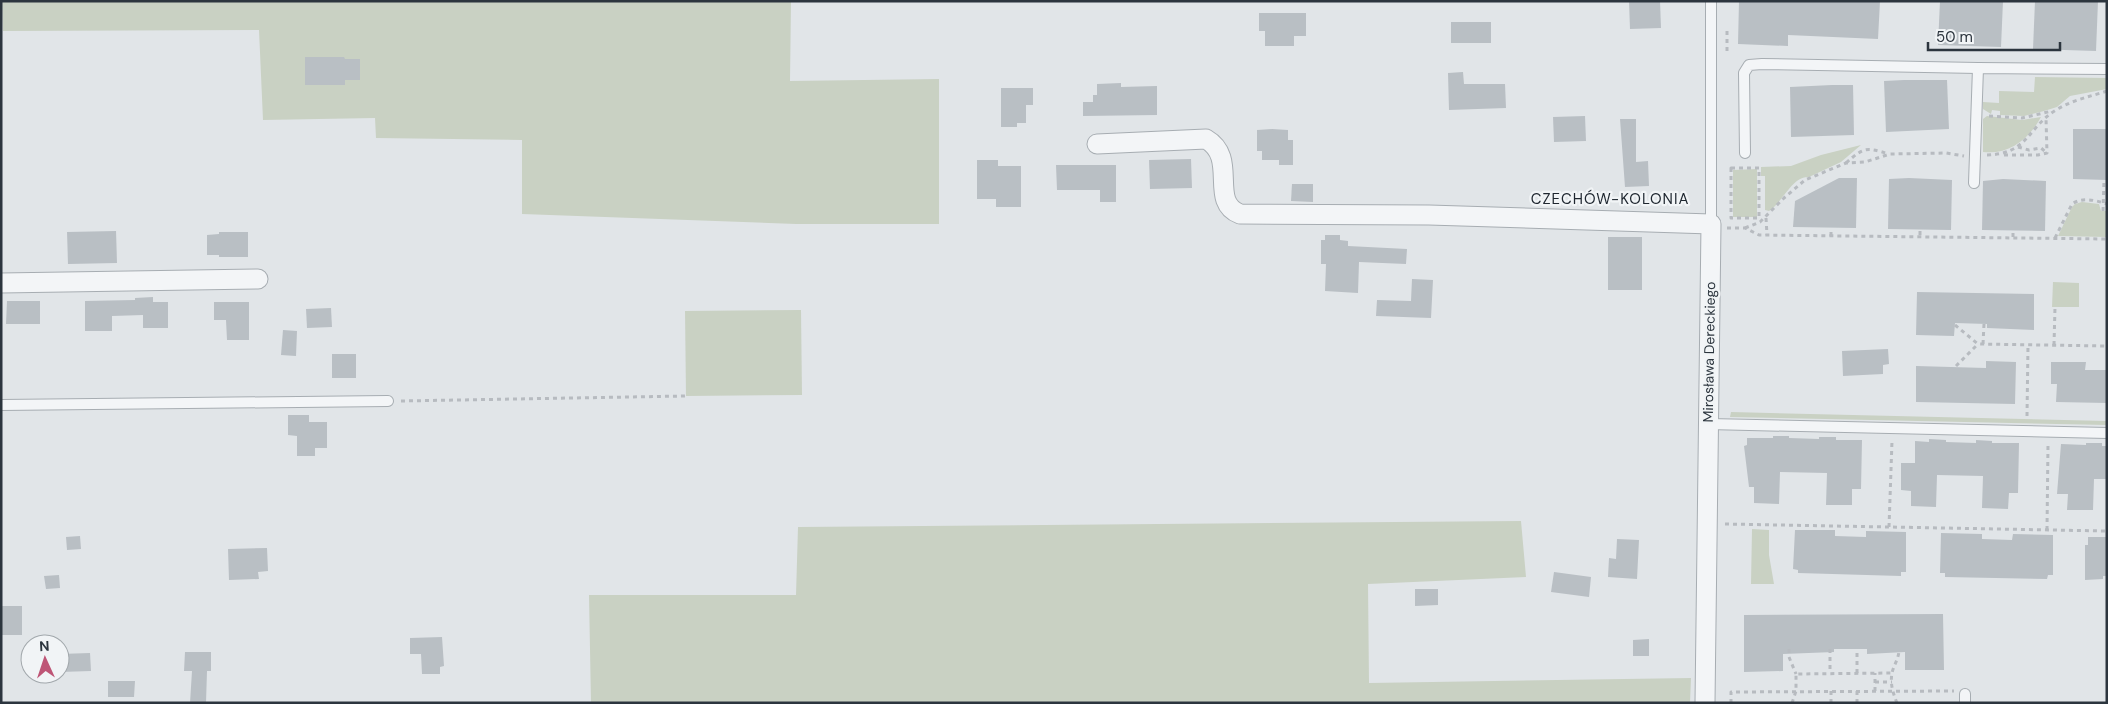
<svg xmlns="http://www.w3.org/2000/svg" width="2108" height="704" font-family="'DM Sans',sans-serif">
<rect width="100%" height="100%" fill="#e1e5e8"/>
<g fill="#c9d1c3">
<polygon points="2,1 791,1 790,81 939,79 939,224 796,224 522,214 522,140 376,138 375,118 263,120 259,30 3,31"/>
<polygon points="2035,77 2107,78 2107,89 2070,96 2057,107 2044,111 2024,116 2000,115 2000,111 1992,110 1991,114 1983,109 1983,102 1999,103 1999,91 2034,92"/>
<path d="M1987 116 2022 120 2041 117C2029 139 2009 155 1983 152V119Z"/>
<path d="M1861 145 1841 162 1809 177C1793 175 1782 203 1769 211L1765 210V176H1761V167L1791 166 1821 155Z"/>
<polygon points="1757,169 1757,217 1733,217 1733,170"/>
<polygon points="2082,202 2099,204 2101,211 2106,211 2107,207 2107,237 2058,236 2072,207 2075,204"/>
<polygon points="2053,282 2079,283 2079,307 2052,307"/>
<polygon points="801,310 802,395 686,396 685,311"/>
<polygon points="1731,412 2107,421 2107,425 1730,417"/>
<polygon points="1521,521 1526,577 1368,584 1369,683 1691,678 1690,703 591,703 589,595 796,595 798,527"/>
<polygon points="1752,529 1769,530 1769,555 1774,584 1751,584"/>
</g>
<g fill="#b9bfc4">
<polygon points="1629,1 1660,1 1661,28 1630,29"/>
<polygon points="1739,1 1880,1 1878,39 1788,35 1788,46 1738,44"/>
<polygon points="1940,1 2003,1 2001,47 1938,45"/>
<polygon points="2035,1 2098,1 2096,51 2033,49"/>
<polygon points="1259,13 1306,13 1306,36 1294,36 1294,46 1265,46 1265,31 1259,31"/>
<rect x="1451" y="22" width="40" height="21"/>
<polygon points="305,57 344,57 345,59 360,59 360,80 345,80 345,85 305,85"/>
<polygon points="1463,72 1464,84 1505,84 1506,108 1449,110 1448,73"/>
<polygon points="1904,80 1947,80 1949,129 1886,132 1884,81"/>
<polygon points="1121,83 1121,87 1157,86 1157,115 1083,116 1083,102 1093,102 1093,95 1097,95 1097,84"/>
<polygon points="1832,85 1853,85 1854,135 1791,137 1790,87"/>
<polygon points="1001,88 1033,88 1033,105 1026,105 1026,123 1017,123 1017,127 1001,127"/>
<polygon points="1585,116 1586,141 1554,142 1553,117"/>
<polygon points="1620,119 1636,119 1636,162 1648,161 1649,186 1625,187"/>
<polygon points="1272,129 1288,130 1288,140 1293,140 1293,165 1279,165 1279,160 1262,160 1262,151 1257,151 1257,130"/>
<polygon points="2073,129 2107,129 2107,180 2073,179"/>
<polygon points="1191,159 1192,188 1150,189 1149,160"/>
<polygon points="977,160 998,160 998,166 1021,166 1021,207 996,207 996,199 977,199"/>
<polygon points="1056,165 1116,165 1116,202 1100,202 1100,190 1057,190"/>
<polygon points="1839,178 1857,178 1856,228 1793,227 1795,201"/>
<polygon points="1909,178 1952,180 1951,230 1888,229 1889,179"/>
<polygon points="2003,179 2046,181 2045,231 1982,230 1983,181"/>
<polygon points="1292,184 1313,184 1313,202 1291,201"/>
<polygon points="116,231 117,263 68,264 67,232"/>
<polygon points="219,232 248,232 248,257 219,257 219,255 207,255 207,235 219,234"/>
<polygon points="1325,235 1340,235 1340,240 1348,241 1348,246 1407,249 1406,264 1359,262 1358,293 1325,291 1326,264 1321,264 1321,240 1325,240"/>
<rect x="1608" y="237" width="34" height="53"/>
<polygon points="1412,279 1433,280 1431,318 1376,316 1377,300 1411,301"/>
<polygon points="1917,292 2034,294 2034,330 1987,328 1987,324 1955,323 1954,336 1916,335"/>
<polygon points="153,297 153,302 168,302 168,328 143,328 143,315 112,316 112,331 85,331 85,301 135,300 135,298"/>
<polygon points="7,301 40,301 40,324 6,324"/>
<polygon points="214,302 249,302 249,340 227,340 226,320 214,320"/>
<polygon points="331,308 332,327 307,328 306,309"/>
<polygon points="283,330 297,331 296,356 281,355"/>
<polygon points="1888,349 1889,364 1883,365 1883,374 1843,376 1842,351"/>
<rect x="332" y="354" width="24" height="24"/>
<polygon points="1986,361 2016,362 2015,404 1916,402 1916,366 1986,368"/>
<polygon points="2051,362 2086,362 2085,370 2107,370 2107,403 2056,402 2057,384 2051,384"/>
<polygon points="288,415 309,415 309,422 327,422 327,448 315,448 315,456 297,456 297,436 288,435"/>
<polygon points="1773,436 1789,436 1789,438 1819,439 1819,437 1836,437 1836,440 1862,440 1861,489 1852,489 1852,505 1826,505 1827,473 1780,472 1779,504 1754,503 1754,487 1749,487 1744,446 1747,445 1747,438 1773,438"/>
<polygon points="1929,439 1946,440 1946,442 1976,443 1976,440 1992,441 1992,443 2019,443 2018,493 2009,493 2008,509 1982,508 1983,476 1937,475 1936,507 1911,506 1911,491 1901,490 1901,463 1915,463 1915,441 1929,442"/>
<polygon points="2086,443 2102,443 2102,446 2107,446 2107,479 2094,479 2093,510 2067,510 2068,494 2057,494 2061,444 2086,445"/>
<polygon points="1795,530 1835,530 1835,536 1866,537 1866,531 1906,532 1906,572 1901,572 1901,576 1798,573 1798,570 1793,569"/>
<polygon points="1941,533 1982,534 1982,539 2012,540 2013,534 2053,535 2053,575 2048,575 2047,579 1945,577 1945,573 1940,573"/>
<polygon points="80,536 81,549 67,550 66,537"/>
<polygon points="2088,537 2107,537 2107,576 2103,576 2103,579 2085,580 2085,545 2088,545"/>
<polygon points="1617,539 1639,540 1637,579 1608,577 1609,558 1616,559"/>
<polygon points="267,548 268,571 258,572 259,579 229,580 228,549"/>
<polygon points="1554,572 1591,577 1589,597 1551,592"/>
<polygon points="59,575 60,588 46,589 44,576"/>
<polygon points="1415,589 1438,589 1438,605 1415,606"/>
<rect x="1" y="606" width="21" height="29"/>
<polygon points="1943,614 1944,670 1905,670 1905,652 1867,654 1867,649 1834,649 1834,652 1783,654 1783,671 1744,672 1744,615"/>
<polygon points="442,637 444,666 440,667 440,674 422,674 421,654 410,654 410,638"/>
<polygon points="1649,639 1649,656 1633,656 1633,640"/>
<polygon points="185,652 211,652 211,671 207,671 206,703 190,703 192,671 184,671"/>
<polygon points="90,653 91,671 60,672 60,654"/>
<polygon points="108,681 135,681 134,697 108,697"/>
</g>
<g fill="none" stroke-linecap="round" stroke-linejoin="round">
<defs>
<g id="service">
<polyline points="1745,153 1744,73 1749,65 1762,64 1978,68"/>
<polyline points="1974,183 1978,68 2107,69"/>
<polyline points="1711,224 1711,1"/>
<polyline points="1,405 388,401"/>
<polyline points="1708,424 2107,433"/>
<polyline points="1965,703 1965,694"/>
</g>
<g id="minor">
<path d="M1097 144 1206 139C1239 158 1208 202 1240 214L1429 215 1711 224 1705 703"/>
<polyline points="1,283 258,279"/>
</g>
</defs>
<use href="#service" stroke="#a7adb2" stroke-width="12"/>
<use href="#minor" stroke="#a7adb2" stroke-width="21"/>
<g stroke="#b7bbc0" stroke-width="3" stroke-dasharray="4 4" stroke-linecap="butt">
<polyline points="1727,31 1727,53"/>
<polyline points="1989,116 2022,118 2052,111"/>
<polyline points="2018,147 2029,150 2041,148 2047,153"/>
<path d="M1987 155C2028 154 2027 128 2056 110 2072 100 2089 97 2107 91"/>
<polyline points="2004,155 2038,155 2047,153 2046,118"/>
<path d="M1846 163C1864 147 1866 147 1889 154"/>
<rect x="1731" y="168" width="28" height="50"/>
<polyline points="2103,211 2104,181"/>
<polyline points="1766,218 1767,235"/>
<polyline points="1727,228 1745,228 1759,235 2107,239"/>
<polyline points="1745,228 1760,222 1784,198 1805,180 1846,163 1865,162 1890,154 1946,153 1964,156"/>
<polyline points="1920,231 1920,236"/>
<polyline points="1831,236 1831,229"/>
<polyline points="2013,237 2013,232"/>
<path d="M2055 238 2072 204C2082 197 2095 200 2107 204"/>
<polyline points="1955,325 1978,344 2107,346"/>
<polyline points="1983,344 1984,324"/>
<polyline points="2054,345 2055,307"/>
<polyline points="1956,366 1978,344"/>
<polyline points="401,401 686,396"/>
<polyline points="2027,416 2028,345"/>
<polyline points="1725,524 2107,531"/>
<polyline points="1889,527 1892,441"/>
<polyline points="2047,530 2048,444"/>
<polyline points="1789,649 1789,657 1796,674"/>
<polyline points="1830,649 1830,673"/>
<polyline points="1857,673 1857,649"/>
<polyline points="1875,682 1892,682"/>
<polyline points="1831,691 1831,703"/>
<polyline points="1875,691 1875,673"/>
<polyline points="1731,703 1731,692 1954,691"/>
<polyline points="1792,703 1796,691 1796,674 1892,673"/>
<polyline points="1857,703 1857,691"/>
<path d="M1897 703C1893 693 1890 684 1892 673 1894 664 1899 659 1899 649"/>
</g>
<use href="#service" stroke="#f3f5f7" stroke-width="10"/>
<use href="#minor" stroke="#f3f5f7" stroke-width="19"/>
</g>
<g text-anchor="middle" dominant-baseline="central" stroke-width="4.5" stroke-linejoin="round" paint-order="stroke">
<g font-size="14" fill="#2c353e" stroke="#f1f4f6">
<text transform="translate(1709 352) rotate(-89)">Mirosława Dereckiego</text>
</g>
<g font-size="15" letter-spacing="1" fill="#1e262f" stroke="#f1f4f6">
<text x="1610" y="199">CZECHÓW-KOLONIA</text>
</g>
</g>
<rect width="2108" height="704" fill="none" stroke="#2c353e" stroke-width="5"/>
<g transform="translate(45 659) rotate(357)"><circle r="24" fill="#f1f4f6" stroke="#a2a8ac"/>
<path d="M0-4L9 19L0 12L-9 19Z" fill="#be5576"/>
<text y="-8" font-size="14" font-weight="bold" text-anchor="middle" fill="#2c353e">N</text>
</g>
<path d="M1928 42v8h132v-8" fill="none" stroke="#2c353e" stroke-width="2.5"/>
<text x="1936" y="42" font-size="15" fill="#2c353e" stroke="#f1f4f6" stroke-width="4" paint-order="stroke">50 m</text>
</svg>
